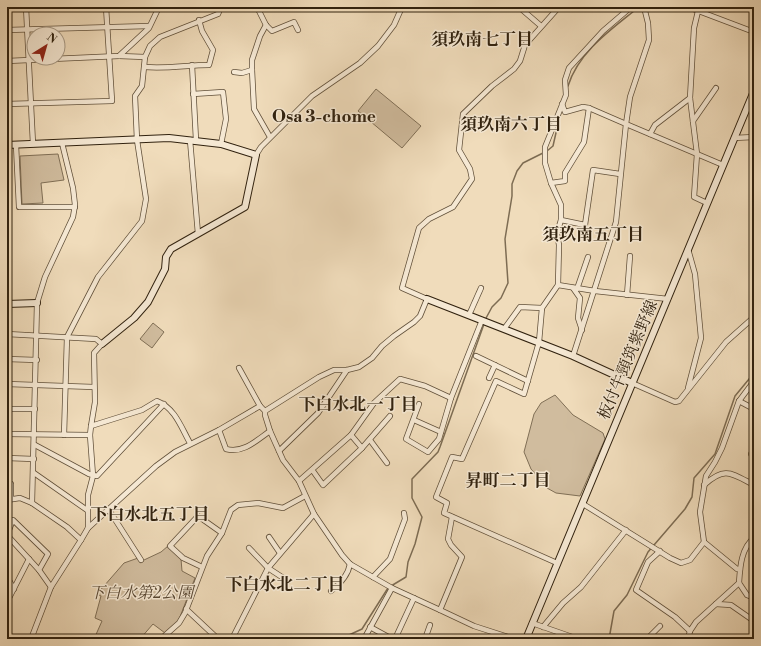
<svg xmlns="http://www.w3.org/2000/svg" width="761" height="646" font-family="'Libre Bodoni','Noto Serif JP',serif">
<rect width="100%" height="100%" fill="#f0dcbb"/>
<filter id="stains"><feTurbulence type="fractalNoise" baseFrequency=".005" numOctaves="4"/><feColorMatrix values="0 0 0 0 .2 0 0 0 0 .09 0 0 0 0 .02 0 0 0 .5 -.17"/></filter>
<radialGradient id="worn" r=".72"><stop offset=".6" stop-color="#630" stop-opacity="0"/><stop offset="1" stop-color="#630" stop-opacity=".3"/></radialGradient>
<g fill="#d0bc9e" stroke="#806f56">
<polygon points="376,89 421,126 402,148 358,111"/>
<polygon points="58,154 64,180 41,183 43,203 22,204 20,156"/>
<polygon points="153,323 164,332 152,348 140,339"/>
<polygon points="555,395 573,415 603,433 605,439 580,496 556,493 547,488 531,469 524,452 534,414 541,403"/>
<polygon points="168,546 181,559 182,571 195,578 178,622 165,633 153,624 140,639 94,639 102,621 95,618 101,596 97,594 124,563 141,557 144,560 161,552"/>
</g>
<g fill="none" stroke-linecap="round" stroke-linejoin="round">
<g stroke="#7d6c53" stroke-width="1.5">
<path d="M568 86C579 51 612 29 639 7"/>
<polyline points="547,151 553,146 560,115"/>
<polyline points="485,320 492,307 501,298 508,283 505,239 512,196 512,184 517,171 523,163 543,153"/>
<polyline points="391,586 406,577 408,562 415,544 422,517 412,498 412,479 438,452 440,447 484,324"/>
<polyline points="348,639 349,635 362,629 388,588"/>
<polyline points="609,639 614,611 627,595 648,552 685,509 692,497 694,478 715,454 735,396 754,373"/>
</g>
<defs>
<g id="street">
<polyline points="26,7 33,144"/>
<polyline points="257,7 266,25 272,31 294,22 298,30"/>
<polyline points="519,7 541,26"/>
<polyline points="644,7 648,23 649,40 630,97 626,124 723,165"/>
<polyline points="688,7 754,32"/>
<polyline points="699,7 694,28 690,98 697,154 694,197 707,203"/>
<polyline points="266,25 260,36 252,60 252,70 254,109 270,137"/>
<polyline points="7,30 149,26"/>
<polyline points="119,56 145,57"/>
<polyline points="7,61 119,56 149,28 159,7"/>
<polyline points="192,65 196,140"/>
<path d="M145 67C166 69 188 65 209 65L213 50 202 31 199 20"/>
<polyline points="234,72 242,73 252,70"/>
<polyline points="193,94 223,92 226,119 221,144"/>
<polyline points="7,104 112,101 106,7"/>
<polyline points="562,104 565,112 583,107 589,108 626,124 616,222 573,356"/>
<polyline points="693,121 716,88"/>
<polyline points="650,134 655,125 690,98"/>
<polyline points="734,138 754,137"/>
<polyline points="190,140 198,234"/>
<polyline points="16,145 19,207 75,207"/>
<polyline points="256,155 261,147 312,96 360,63 378,46 394,25 402,7"/>
<polyline points="551,183 565,181 565,173 584,142 589,108"/>
<polyline points="561,220 585,225 593,170 620,174"/>
<polyline points="558,285 595,291 668,299"/>
<polyline points="573,288 580,298 578,318 582,330"/>
<polyline points="577,289 588,257"/>
<polyline points="627,295 630,256"/>
<polyline points="469,315 481,288"/>
<polyline points="504,329 520,307 542,308"/>
<path d="M7 334 96 339 102 344 94 353 95 402 91 426 142 410 157 401C175 408 181 427 190 443"/>
<polyline points="476,356 528,381"/>
<polyline points="7,359 37,360"/>
<polyline points="239,368 260,406 265,411 265,415 270,431 283,460 299,481 314,514 342,555 350,564 392,588 440,610 474,626 514,639"/>
<polyline points="489,378 495,365"/>
<polyline points="632,383 675,402 679,401 726,342 754,317"/>
<polyline points="7,384 94,387"/>
<polyline points="688,388 701,338 695,274 688,249"/>
<polyline points="739,401 754,409"/>
<polyline points="419,404 406,439 428,452 439,439 451,398"/>
<polyline points="7,409 35,409"/>
<polyline points="265,411 319,377 334,370 347,370 359,367 372,358 382,346 394,336 414,322 420,316 427,299 402,288 419,228 429,219 453,207 472,179 470,169 459,150 463,114 492,86 514,69 520,61 525,45 559,7"/>
<polyline points="414,420 441,432"/>
<path d="M219 430 226 449C243 454 257 440 270 431"/>
<polyline points="7,434 90,435"/>
<polyline points="64,435 67,337 98,277 142,221 146,199 137,140 135,96 142,86 145,57 150,46 160,37 218,14 221,7"/>
<polyline points="351,435 374,403 400,379 425,386 451,398 482,320"/>
<polyline points="370,440 387,463"/>
<polyline points="35,445 89,474 97,476 164,404"/>
<polyline points="362,448 390,416"/>
<polyline points="754,449 751,454 754,459"/>
<polyline points="279,451 318,413 347,370"/>
<polyline points="7,458 34,459"/>
<polyline points="34,473 87,510"/>
<polyline points="299,481 351,435 362,448 323,485 313,471"/>
<polyline points="7,484 11,484 11,499"/>
<path d="M704 485C725 466 731 473 754 485"/>
<polyline points="7,500 20,498 32,503"/>
<polyline points="583,504 670,558 681,563 690,560 704,542 700,512 706,476 715,462 722,448 739,401 754,381"/>
<polyline points="109,510 141,560"/>
<polyline points="88,528 156,466 175,452 219,430 260,406"/>
<polyline points="7,535 13,520 48,554 39,570 51,587"/>
<polyline points="7,535 39,570"/>
<polyline points="269,537 280,553"/>
<polyline points="81,540 88,528 88,495 93,476 90,435 91,426"/>
<polyline points="704,542 737,569 740,569"/>
<polyline points="249,548 268,568 288,581"/>
<path d="M660 551 648 562 636 590 675 617 690 631 696 622 739 583C740 568 741 548 754 538"/>
<polyline points="557,563 444,513 447,503 436,497 452,457 462,459 496,381 524,394 539,342 542,308 558,285 559,245 557,233 561,220 561,205 551,183 545,163 545,147 566,95 565,80 569,68 603,31 631,7"/>
<polyline points="202,567 183,558 170,546 198,516 222,533"/>
<polyline points="7,577 14,589"/>
<polyline points="373,577 390,559 405,519 404,513"/>
<polyline points="739,583 747,595 754,598"/>
<path d="M331 591C340 584 348 576 350 564"/>
<polyline points="7,602 29,559"/>
<polyline points="716,604 731,605 754,621"/>
<polyline points="186,609 218,639"/>
<polyline points="440,610 462,557 451,545 448,539 452,517"/>
<polyline points="532,623 578,639"/>
<polyline points="370,627 392,639"/>
<polyline points="543,627 563,603 581,587 626,530"/>
<polyline points="7,638 9,639"/>
<polyline points="31,639 51,587 81,540 67,527 32,503 37,303 45,277 73,217 75,205 73,188 62,143"/>
<polyline points="161,639 179,623 185,613 207,556 222,533 231,510 238,505 258,503 283,508 305,496"/>
<polyline points="232,639 268,568 314,514"/>
<polyline points="364,639 392,588"/>
<polyline points="395,639 414,598"/>
<polyline points="425,639 430,625"/>
<polyline points="647,639 660,626"/>
<polyline points="688,639 690,631"/>
</g>
<g id="secondary">
<polyline points="7,145 169,138 221,144 256,155 245,207 171,249 166,257 165,269 148,302 134,318 102,344"/>
<polyline points="427,299 573,356 632,383"/>
<polyline points="7,304 37,303"/>
<polyline points="526,639 754,91"/>
</g>
</defs>
<use href="#street" stroke="#61503a" stroke-width="6"/>
<use href="#secondary" stroke="#31220f" stroke-width="8"/>
<use href="#street" stroke="#f5e8d3" stroke-width="4.5"/>
<use href="#secondary" stroke="#f5e8d3" stroke-width="6"/>
</g>
<g text-anchor="middle" dominant-baseline="central" stroke-width="3" stroke-linejoin="round" paint-order="stroke">
<g font-size="16" fill="#31220f" stroke="#f5e8d3">
<text transform="translate(628 360) rotate(-67)">板付牛頸筑紫野線</text>
</g>
<g font-size="16" font-style="italic" fill="#594833" stroke="#f5e8d3">
<text x="141" y="593">下白水第2公園</text>
</g>
<g font-size="17" font-weight="bold" fill="#31220f" stroke="#f5e8d3">
<text x="482" y="40">須玖南七丁目</text>
<text x="324" y="117">Osa 3-chome</text>
<text x="511" y="125">須玖南六丁目</text>
<text x="593" y="235">須玖南五丁目</text>
<text x="358" y="405">下白水北一丁目</text>
<text x="508" y="481">昇町二丁目</text>
<text x="150" y="515">下白水北五丁目</text>
<text x="285" y="585">下白水北二丁目</text>
</g>
</g>
<rect width="761" height="646" fill="none" stroke="#f0dcbb" stroke-width="24"/>
<rect x="8" y="8" width="745" height="630" fill="none" stroke="#31220f" stroke-width="2"/>
<rect x="12" y="12" width="737" height="622" fill="none" stroke="#31220f"/>
<g transform="translate(46 46) rotate(37)"><circle r="19" fill="#f5e8d3" stroke="#a79985"/>
<path d="M0-3L7 15L0 10L-7 15Z" fill="#8f2418"/>
<text y="-6" font-size="11" font-weight="bold" text-anchor="middle" fill="#31220f">N</text>
</g>
<rect width="100%" height="100%" filter="url(#stains)"/>
<rect width="100%" height="100%" fill="url(#worn)"/>
</svg>
